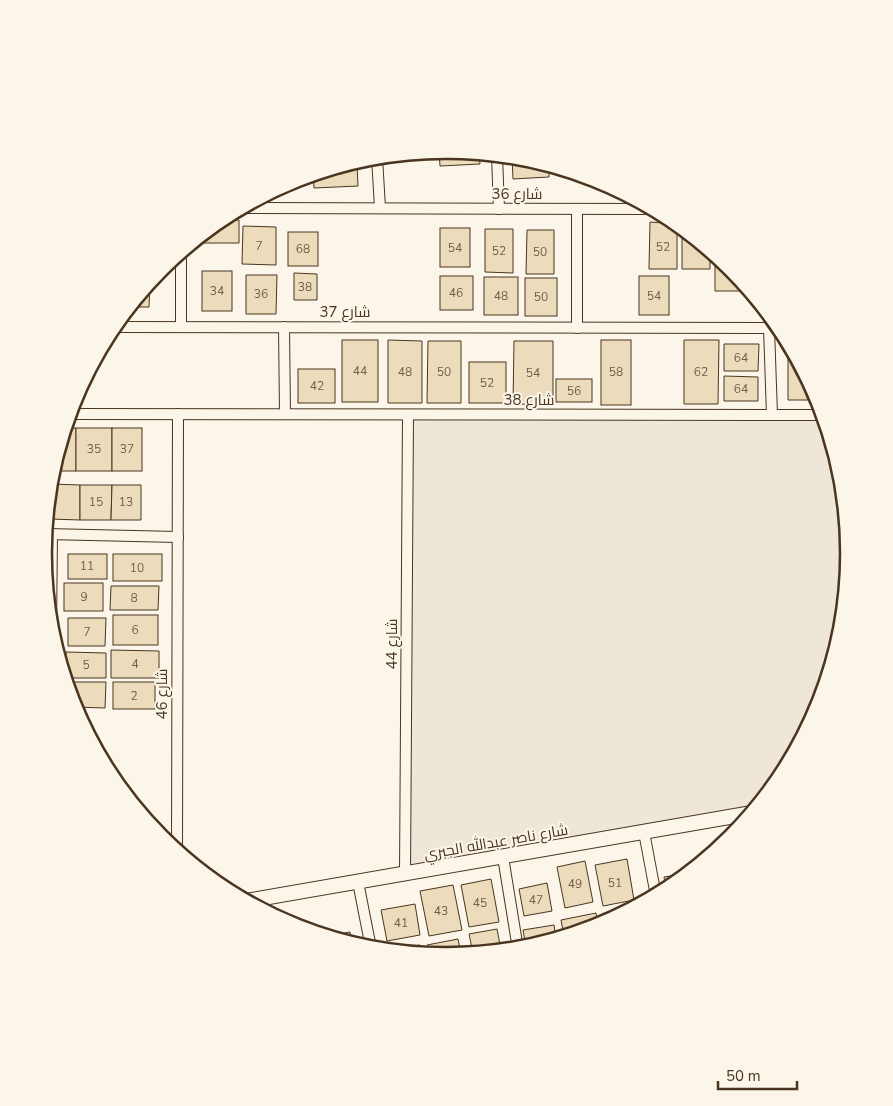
<svg xmlns="http://www.w3.org/2000/svg" width="893" height="1106" font-family="'Nunito Sans',Cairo,sans-serif">
<rect width="100%" height="100%" fill="#fbf6e9"/>
<polygon fill="#ede6d9" stroke="#887966" points="408,415 823,415 842,475 849,553 841,632 818,707 781,777 752,812 405,874"/>
<g fill="#ecdcbc" stroke="#4a3520">
<polygon points="447,150 479,153 480,164 440,166 439,151"/>
<polygon points="512,157 549,165 549,177 513,179"/>
<polygon points="344,165 357,165 358,186 314,188 313,175"/>
<polygon points="304,177 304,185 283,186 293,181"/>
<polygon points="221,220 239,220 239,243 201,243 201,236"/>
<polygon points="650,222 677,224 677,269 649,269"/>
<polygon points="243,226 276,227 276,265 242,264"/>
<rect x="440" y="228" width="30" height="39"/>
<polygon points="682,228 710,251 710,269 682,269"/>
<polygon points="485,229 513,229 513,273 485,272"/>
<polygon points="527,230 554,230 554,274 526,274"/>
<rect x="288" y="232" width="30" height="34"/>
<polygon points="715,255 731,268 748,291 715,291"/>
<rect x="202" y="271" width="30" height="40"/>
<polygon points="294,273 317,274 317,300 294,300"/>
<polygon points="246,275 277,275 276,314 246,314"/>
<rect x="440" y="276" width="33" height="34"/>
<rect x="639" y="276" width="30" height="39"/>
<rect x="484" y="277" width="34" height="38"/>
<rect x="525" y="278" width="32" height="38"/>
<polygon points="150,283 149,307 130,307"/>
<rect x="342" y="340" width="36" height="62"/>
<polygon points="388,340 422,341 422,403 388,403"/>
<rect x="601" y="340" width="30" height="65"/>
<polygon points="684,340 719,340 718,404 684,404"/>
<polygon points="428,341 461,341 461,403 427,403"/>
<polygon points="514,341 553,341 553,405 513,404"/>
<polygon points="788,342 819,399 819,400 788,400"/>
<polygon points="724,344 759,344 758,371 724,371"/>
<rect x="469" y="362" width="37" height="41"/>
<rect x="298" y="369" width="37" height="34"/>
<polygon points="724,376 758,377 758,401 724,401"/>
<rect x="556" y="379" width="36" height="23"/>
<polygon points="66,428 76,428 76,471 53,471"/>
<rect x="76" y="428" width="36" height="43"/>
<rect x="112" y="428" width="30" height="43"/>
<polygon points="51,484 80,485 80,520 50,519"/>
<polygon points="80,485 112,485 111,520 80,520"/>
<polygon points="112,485 141,485 141,520 111,520"/>
<rect x="68" y="554" width="39" height="25"/>
<rect x="113" y="554" width="49" height="27"/>
<rect x="64" y="583" width="39" height="28"/>
<polygon points="111,586 159,586 158,610 110,610"/>
<rect x="113" y="615" width="45" height="30"/>
<polygon points="68,618 106,618 105,646 68,646"/>
<polygon points="111,650 159,651 159,678 111,678"/>
<polygon points="66,652 106,653 106,678 66,678"/>
<polygon points="67,682 106,682 105,708 75,707"/>
<rect x="113" y="682" width="42" height="27"/>
<polygon points="146,812 164,835 161,837 143,815"/>
<polygon points="627,859 634,900 603,906 595,865"/>
<polygon points="585,861 593,902 565,908 557,867"/>
<polygon points="689,873 670,888 666,890 664,877"/>
<polygon points="491,879 499,922 469,927 461,885"/>
<polygon points="547,883 552,911 524,916 519,889"/>
<polygon points="453,885 462,930 429,936 420,891"/>
<polygon points="415,904 420,935 387,941 381,910"/>
<polygon points="632,907 632,908 607,922 605,913"/>
<polygon points="596,913 598,926 564,936 561,920"/>
<polygon points="554,925 556,939 526,948 523,930"/>
<polygon points="497,929 501,950 473,953 469,934"/>
<polygon points="350,932 352,943 329,936"/>
<polygon points="458,939 461,954 429,954 427,945"/>
<polygon points="420,945 421,953 395,951 395,949"/>
</g>
<g fill="none" stroke-linecap="round" stroke-linejoin="round">
<defs>
<g id="street">
<polyline points="497,155 499,209"/>
<polyline points="377,157 380,208"/>
<polyline points="242,208 654,209"/>
<polyline points="181,252 181,327"/>
<polyline points="114,327 780,328"/>
<polyline points="284,327 285,414"/>
<polyline points="577,328 577,209"/>
<polyline points="769,328 772,415"/>
<polyline points="70,414 823,415"/>
<polyline points="46,534 178,537"/>
<polyline points="51,630 52,534"/>
<polyline points="644,832 656,896"/>
<polyline points="177,850 178,414"/>
<polyline points="503,857 518,949"/>
<polyline points="405,874 408,415"/>
<polyline points="358,882 371,948"/>
</g>
<polyline id="secondary" points="246,901 752,813"/>
</defs>
<use href="#street" stroke="#4a3520" stroke-width="12"/>
<use href="#secondary" stroke="#4a3520" stroke-width="16"/>
<use href="#street" stroke="#fbf6e9" stroke-width="10"/>
<use href="#secondary" stroke="#fbf6e9" stroke-width="14"/>
</g>
<g text-anchor="middle" dominant-baseline="central" stroke-width="4" stroke-linejoin="round" paint-order="stroke">
<g font-size="12" fill="#725f47">
<text x="259" y="246">7</text>
<text x="663" y="247">52</text>
<text x="455" y="248">54</text>
<text x="303" y="249">68</text>
<text x="499" y="251">52</text>
<text x="540" y="252">50</text>
<text x="305" y="287">38</text>
<text x="217" y="291">34</text>
<text x="456" y="293">46</text>
<text x="261" y="294">36</text>
<text x="501" y="296">48</text>
<text x="654" y="296">54</text>
<text x="541" y="297">50</text>
<text x="741" y="358">64</text>
<text x="360" y="371">44</text>
<text x="405" y="372">48</text>
<text x="444" y="372">50</text>
<text x="616" y="372">58</text>
<text x="701" y="372">62</text>
<text x="533" y="373">54</text>
<text x="487" y="383">52</text>
<text x="317" y="386">42</text>
<text x="741" y="389">64</text>
<text x="574" y="391">56</text>
<text x="94" y="449">35</text>
<text x="127" y="449">37</text>
<text x="96" y="502">15</text>
<text x="126" y="502">13</text>
<text x="87" y="566">11</text>
<text x="137" y="568">10</text>
<text x="84" y="597">9</text>
<text x="134" y="598">8</text>
<text x="135" y="630">6</text>
<text x="87" y="632">7</text>
<text x="135" y="664">4</text>
<text x="86" y="665">5</text>
<text x="134" y="696">2</text>
<text x="615" y="883">51</text>
<text x="575" y="884">49</text>
<text x="536" y="900">47</text>
<text x="480" y="903">45</text>
<text x="441" y="911">43</text>
<text x="401" y="923">41</text>
</g>
<g font-size="15" fill="#4a3520" stroke="#fbf6e9">
<text x="517" y="194">شارع 36</text>
<text x="345" y="312">شارع 37</text>
<text x="529" y="400">شارع 38</text>
<text transform="translate(392 644) rotate(-90)">شارع 44</text>
<text transform="translate(162 694) rotate(-90)">شارع 46</text>
<text transform="translate(496 842) rotate(-10)">شارع ناصر عبدالله الجبري</text>
</g>
</g>
<path d="M0 0H893V1106H0ZM52 553a394 394 0 1 1 788 0a394 394 0 1 1-788 0Z" fill="#fbf6e9" fill-rule="evenodd"/>
<path fill="none" stroke="#4a3520" stroke-width="2.5" d="M52 553a394 394 0 1 1 788 0a394 394 0 1 1-788 0Z"/>
<path d="M718 1081v8h79v-8" fill="none" stroke="#4a3520" stroke-width="2.5"/>
<text x="726" y="1081" font-size="15" fill="#4a3520" stroke="#fbf6e9" stroke-width="4" paint-order="stroke">50 m</text>
</svg>
